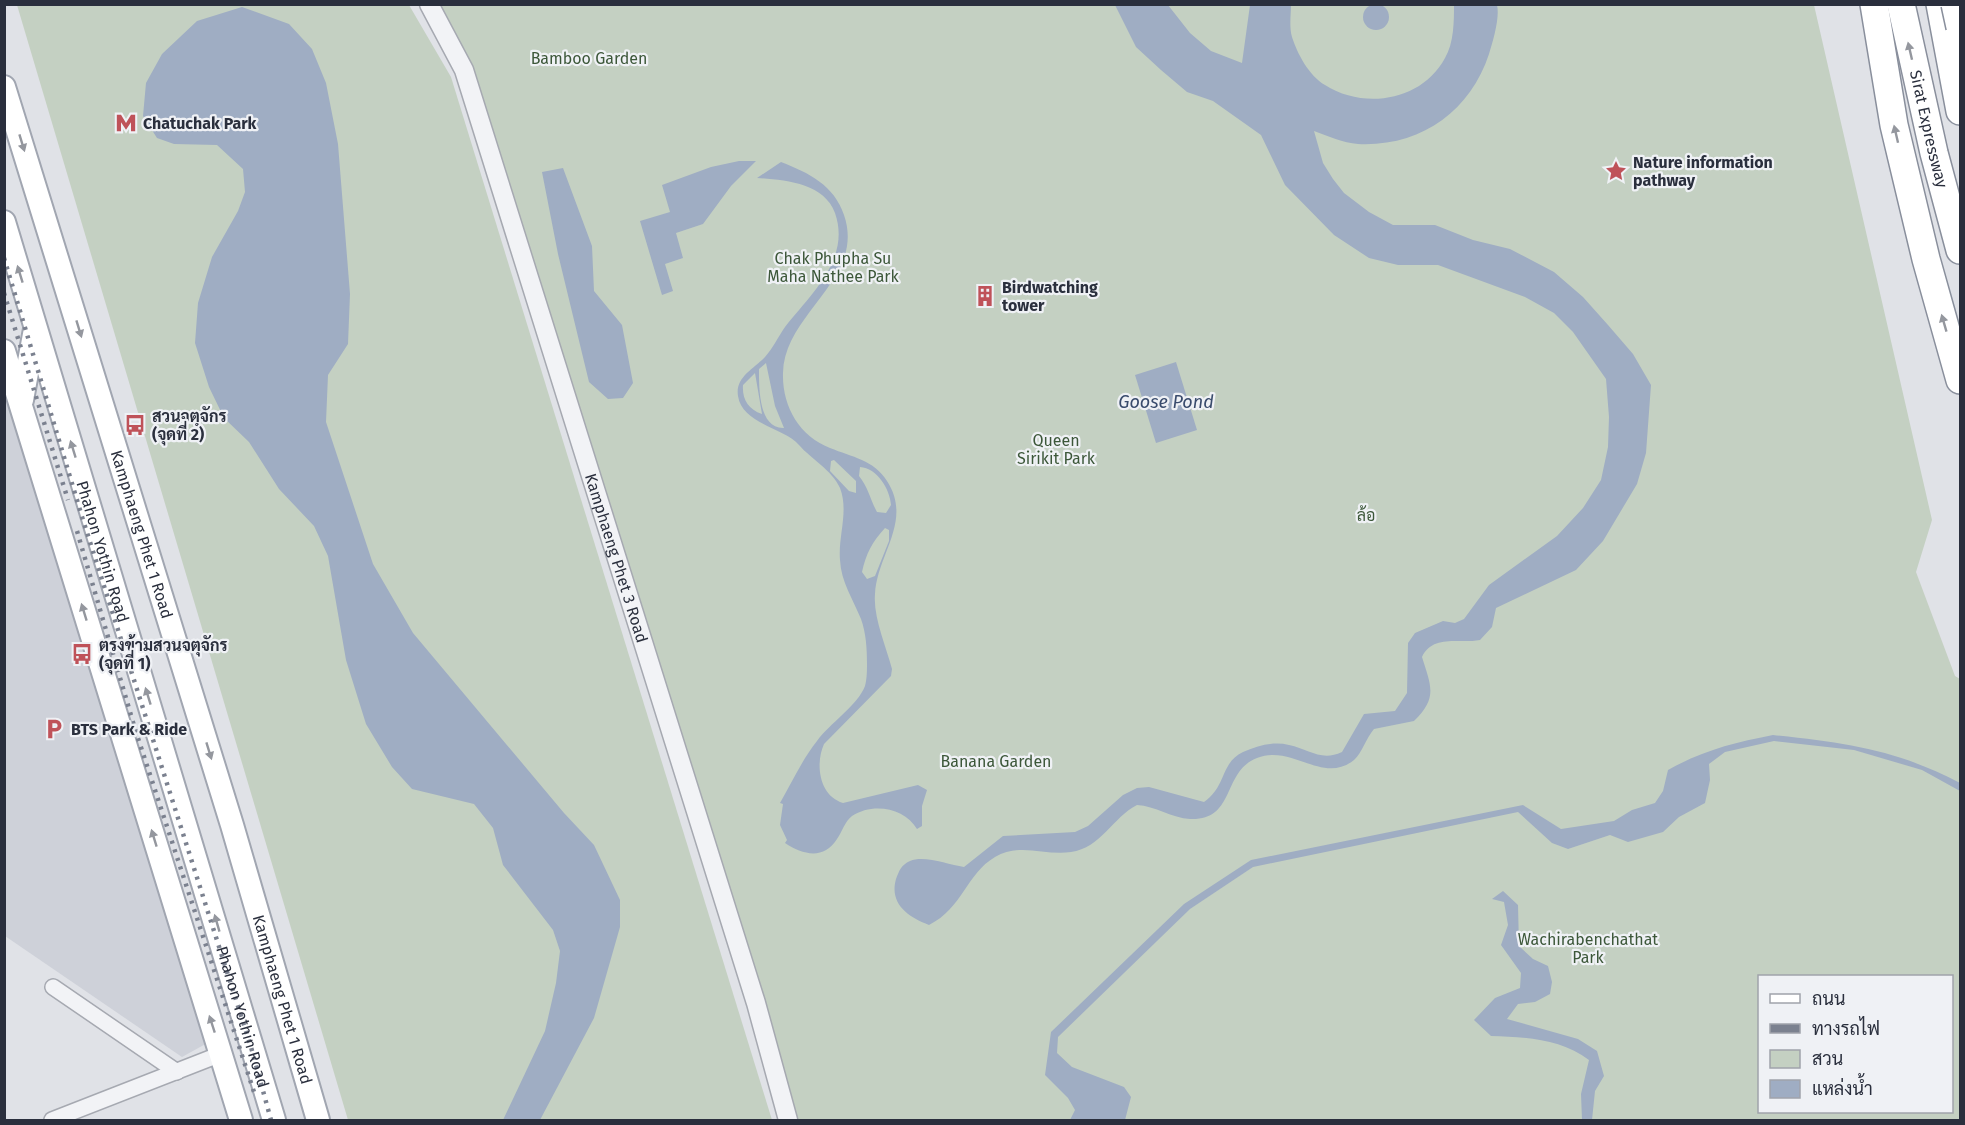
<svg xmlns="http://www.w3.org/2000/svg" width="1965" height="1125" font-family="'Fira Sans',Sarabun,sans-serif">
<rect width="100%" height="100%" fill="#e0e2e7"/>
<polygon fill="#ced1d9" points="4,393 211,1041 182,1057 5,936"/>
<g fill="#c4d0c2" fill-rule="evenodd">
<polygon points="17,5 409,5 451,77 772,1120 348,1120"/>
<path d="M438 5H1814L1932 520 1916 572 1955 676 1960 679V1120H796L474 71ZM1760 976H1952V1112H1760Z"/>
</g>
<g fill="#9fadc3" fill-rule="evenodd">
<circle cx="1376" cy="17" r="13"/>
<path d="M1115 5H1168L1190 33 1211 51 1242 63 1250 5H1291C1291 14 1289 27 1292 37 1297 53 1309 76 1325 85 1364 110 1422 101 1445 58 1454 43 1454 21 1454 5H1497C1500 18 1493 41 1489 54 1470 112 1420 147 1358 144 1343 143 1328 136 1314 131L1323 163 1333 179 1344 193 1369 212 1393 225H1435L1473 240 1510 249 1554 272 1583 297 1608 325 1633 354 1651 385 1646 453 1637 484 1603 541 1576 570 1496 608 1492 627 1480 640C1459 644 1433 634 1422 657 1431 686 1438 698 1414 721L1374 729C1366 738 1362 753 1354 760 1323 785 1292 744 1257 758 1222 771 1236 821 1190 819 1172 818 1155 806 1137 805 1113 817 1101 848 1071 852 1045 856 1020 842 995 857 966 874 963 908 929 925 908 917 889 904 896 879 899 871 901 865 910 861 925 855 948 865 964 867L1003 836 1075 832 1088 826 1123 795 1137 788 1149 787 1204 802C1227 786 1220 763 1243 752 1257 746 1273 741 1289 745 1309 749 1321 762 1342 752L1364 714 1395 711 1407 693 1408 643 1415 633 1443 621 1455 623 1464 619 1489 585 1557 536 1583 508 1601 480 1608 447 1609 417 1606 379 1573 332 1554 313 1525 297 1438 265H1398L1369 258 1334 235 1285 185 1261 135 1213 101 1187 92 1161 70 1136 47Z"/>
<polygon points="242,7 289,24 312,49 326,83 338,144 350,294 348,344 328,375 326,422 373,564 413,633 564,813 594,845 620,900 620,927 594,1018 540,1120 503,1120 545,1031 556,983 560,951 553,930 503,865 493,828 474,804 412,789 392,767 366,724 346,660 328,556 314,526 279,489 249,442 224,418 209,387 195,343 198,303 212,257 238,211 245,192 243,169 217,145 174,144 157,138 143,116 146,83 162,54 197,21"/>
<polygon points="739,161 756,161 731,186 703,224 676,233 683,258 665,264 673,291 662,295 640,221 670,212 662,185 711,167"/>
<path d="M781 162C809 173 834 185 844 215 866 279 784 313 783 373 782 406 799 436 830 448 852 457 874 460 887 481 913 521 877 554 875 594 873 617 886 646 892 669L891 676 824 744C815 764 819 796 843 803L918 785 927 790 922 806V826L917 829C905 808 873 802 852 816 845 821 842 832 837 839 824 860 803 855 785 843L787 840 780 825 783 804 780 803C792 782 802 760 817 741 829 724 858 705 865 686 867 679 867 670 867 664 867 648 866 633 861 619 853 599 841 582 840 560 838 536 849 511 840 488 832 470 811 459 799 445 785 428 742 424 738 396 735 377 754 369 765 357 773 348 778 337 785 327 811 294 851 259 835 213 824 183 785 180 757 178ZM766 363 775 406 784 428C758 429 759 386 759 369ZM755 373 762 414C748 409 742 399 743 385ZM834 460 856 481V493L849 491 830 471 831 461ZM860 467C877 468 890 489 891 505L886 513 877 512C870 499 868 487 859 476ZM885 528 889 530V541L875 576 867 579 862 572C866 554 872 542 885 528Z"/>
<polygon points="563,168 592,246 594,291 622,325 633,383 623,398 608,399 589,382 558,254 542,172"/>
<polygon points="1176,362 1197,430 1156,443 1135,375"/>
<path d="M1773 735C1846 743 1895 749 1960 783V791L1922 770 1854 750 1774 741 1725 752 1709 764 1710 780 1705 803 1679 817 1663 832 1628 842 1610 835 1568 849 1552 843 1518 812 1253 867 1190 909 1058 1037 1057 1053 1072 1067 1124 1087 1131 1097 1125 1120H1070L1075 1110 1068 1098 1045 1075 1051 1032 1184 904 1251 860 1523 805 1561 829 1614 821 1632 810 1655 803 1663 791 1668 770C1704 750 1733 743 1773 735Z"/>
<path d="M1503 891 1518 905 1519 946 1533 959 1548 966 1552 982 1550 994 1535 1002 1518 1004 1507 1019 1578 1039 1597 1051 1604 1076 1595 1091 1592 1120H1582L1581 1094 1589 1060C1561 1039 1525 1037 1491 1036L1474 1020 1495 998 1520 988 1521 973 1501 945 1508 925 1504 902 1492 899Z"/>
</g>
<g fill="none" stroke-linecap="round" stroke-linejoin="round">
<defs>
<g id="minor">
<polyline points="53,987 177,1072"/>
<polyline points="52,1120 221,1054"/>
</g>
<g id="tertiary">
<path id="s1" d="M429 4 464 70 756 1003 788 1120"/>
</g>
<g id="primary">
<path id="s2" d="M4 87 232 825 318 1120"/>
<path id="s3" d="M4 222 274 1120"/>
<polyline points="4,351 241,1120"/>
<polyline points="22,400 35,329"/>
</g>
<g id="motorway">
<polyline points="1874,4 1894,125 1926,259 1960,380"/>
<path id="s4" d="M1901 4 1934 153 1960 250"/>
<polyline points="1940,4 1960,111"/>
</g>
</defs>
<use href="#minor" stroke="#a6a9b1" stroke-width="18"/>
<use href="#tertiary" stroke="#a6a9b1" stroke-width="21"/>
<use href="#primary" stroke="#a1a6b1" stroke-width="26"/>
<use href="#motorway" stroke="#898f9c" stroke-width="30"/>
<use href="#minor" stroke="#f2f3f6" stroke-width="15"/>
<use href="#tertiary" stroke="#f2f3f6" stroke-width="18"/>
<use href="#primary" stroke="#fff" stroke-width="22"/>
<use href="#motorway" stroke="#fff" stroke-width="27"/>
<g stroke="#7b818f" stroke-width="4.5" stroke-dasharray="3 6" stroke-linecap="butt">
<polyline points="4,258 83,520 251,1047 271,1120"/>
<polyline points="4,293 68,500"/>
<polyline points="77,531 135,729 255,1095"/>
</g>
<defs>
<polyline id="motorway-bridge" points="1955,4 1960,27"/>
</defs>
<use href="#motorway-bridge" stroke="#898f9c" stroke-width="30" stroke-linecap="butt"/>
<use href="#motorway-bridge" stroke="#fff" stroke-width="27"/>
</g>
<defs><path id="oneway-solid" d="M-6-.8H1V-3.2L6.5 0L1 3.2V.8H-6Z" transform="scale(1.5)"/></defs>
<g fill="#94979e">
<use href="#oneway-solid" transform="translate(1910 51) rotate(-103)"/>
<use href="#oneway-solid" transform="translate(1896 134) rotate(-103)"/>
<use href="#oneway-solid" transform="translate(22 143) rotate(73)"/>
<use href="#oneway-solid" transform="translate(20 274) rotate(-107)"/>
<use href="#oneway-solid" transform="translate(1944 323) rotate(-106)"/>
<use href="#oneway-solid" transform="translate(79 329) rotate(73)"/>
<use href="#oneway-solid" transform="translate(73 449) rotate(-107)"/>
<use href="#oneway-solid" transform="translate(84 612) rotate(-107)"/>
<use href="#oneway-solid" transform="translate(148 696) rotate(-107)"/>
<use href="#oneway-solid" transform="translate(209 751) rotate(73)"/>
<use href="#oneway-solid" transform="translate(154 838) rotate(-107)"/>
<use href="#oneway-solid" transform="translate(217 923) rotate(-106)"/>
<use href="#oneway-solid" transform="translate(212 1024) rotate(-108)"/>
</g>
<defs>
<symbol id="metro-bare" viewBox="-9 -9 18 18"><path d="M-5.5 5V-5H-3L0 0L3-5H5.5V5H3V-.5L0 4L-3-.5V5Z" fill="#bf5259" stroke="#eff1f5" stroke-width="2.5" paint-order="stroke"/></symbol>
<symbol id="sight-bare" viewBox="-9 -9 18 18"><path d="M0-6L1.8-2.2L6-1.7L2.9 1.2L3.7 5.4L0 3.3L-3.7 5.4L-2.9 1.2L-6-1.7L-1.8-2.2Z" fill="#bf5259" stroke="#eff1f5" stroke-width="2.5" paint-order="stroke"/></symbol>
<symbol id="building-bare" viewBox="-9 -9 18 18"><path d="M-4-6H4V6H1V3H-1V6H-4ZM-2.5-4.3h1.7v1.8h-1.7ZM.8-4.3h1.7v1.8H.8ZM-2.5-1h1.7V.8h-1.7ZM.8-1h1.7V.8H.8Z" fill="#bf5259" stroke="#eff1f5" stroke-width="2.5" paint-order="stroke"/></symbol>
<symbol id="bus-bare" viewBox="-9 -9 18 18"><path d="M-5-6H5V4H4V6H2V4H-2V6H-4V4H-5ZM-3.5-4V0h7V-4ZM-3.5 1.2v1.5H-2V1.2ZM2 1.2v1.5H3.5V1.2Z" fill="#bf5259" stroke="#eff1f5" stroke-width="2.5" paint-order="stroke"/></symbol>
<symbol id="parking-bare" viewBox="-9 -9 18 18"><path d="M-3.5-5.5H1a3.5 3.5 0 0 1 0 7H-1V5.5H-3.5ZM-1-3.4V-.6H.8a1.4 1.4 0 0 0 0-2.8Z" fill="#bf5259" stroke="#eff1f5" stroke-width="2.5" paint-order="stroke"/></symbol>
</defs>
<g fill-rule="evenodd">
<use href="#metro-bare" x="111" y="108" width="30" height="30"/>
<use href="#sight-bare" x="1601" y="156" width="30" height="30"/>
<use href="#building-bare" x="970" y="281" width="30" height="30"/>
<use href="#bus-bare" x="120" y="410" width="30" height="30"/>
<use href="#bus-bare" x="67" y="639" width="30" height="30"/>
<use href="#parking-bare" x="39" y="714" width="30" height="30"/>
</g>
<g text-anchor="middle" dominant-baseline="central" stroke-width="4.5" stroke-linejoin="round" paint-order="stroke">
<g font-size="16" fill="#3c5739" stroke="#eff1f5">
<text x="589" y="58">Bamboo Garden</text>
<text x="833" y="258">Chak Phupha Su<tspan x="833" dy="18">Maha Nathee Park</tspan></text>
<text x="1056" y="440">Queen<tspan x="1056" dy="18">Sirikit Park</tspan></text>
<text x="1366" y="515">ล้อ</text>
<text x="996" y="761">Banana Garden</text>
<text x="1588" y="939">Wachirabenchathat<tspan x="1588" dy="18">Park</tspan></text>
</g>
<g font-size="16" font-weight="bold" fill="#2a2f3d" stroke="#eff1f5" text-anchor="start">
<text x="143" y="123">Chatuchak Park</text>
<text x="1633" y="162">Nature information<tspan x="1633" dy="18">pathway</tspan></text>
<text x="1002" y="287">Birdwatching<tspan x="1002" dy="18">tower</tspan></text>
<text x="152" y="416">สวนจตุจักร<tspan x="152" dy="18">(จุดที่ 2)</tspan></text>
<text x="99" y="645">ตรงข้ามสวนจตุจักร<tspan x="99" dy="18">(จุดที่ 1)</tspan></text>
<text x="71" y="729">BTS Park &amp; Ride</text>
</g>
<g font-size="16" fill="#2a2f3d" stroke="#eff1f5">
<text stroke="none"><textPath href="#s4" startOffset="128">Sirat Expressway</textPath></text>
<text stroke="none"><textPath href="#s2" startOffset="468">Kamphaeng Phet 1 Road</textPath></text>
<text stroke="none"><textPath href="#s3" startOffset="344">Phahon Yothin Road</textPath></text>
<text stroke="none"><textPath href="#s1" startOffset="586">Kamphaeng Phet 3 Road</textPath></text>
<text stroke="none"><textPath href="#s2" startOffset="954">Kamphaeng Phet 1 Road</textPath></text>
<text stroke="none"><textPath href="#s3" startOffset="830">Phahon Yothin Road</textPath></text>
</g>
<g font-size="18" font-style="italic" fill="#394b6c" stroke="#eff1f5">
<text x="1166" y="402">Goose Pond</text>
</g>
</g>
<rect width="1965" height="1125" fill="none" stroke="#2a2f3d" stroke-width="12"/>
<rect x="1758" y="975" width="195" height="138" fill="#eff1f5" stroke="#a0a3ab" stroke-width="1.5"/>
<rect x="1770" y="994" width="30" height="9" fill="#ffffff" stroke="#a0a3ab" stroke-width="1.5"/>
<text x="1812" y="1005" font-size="18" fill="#2a2f3d">ถนน</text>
<rect x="1770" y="1024" width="30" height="9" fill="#7b818f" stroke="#a0a3ab" stroke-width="1.5"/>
<text x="1812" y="1035" font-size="18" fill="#2a2f3d">ทางรถไฟ</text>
<rect x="1770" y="1050" width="30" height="18" fill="#c4d0c2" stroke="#a0a3ab" stroke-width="1.5"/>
<text x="1812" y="1065" font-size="18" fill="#2a2f3d">สวน</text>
<rect x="1770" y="1080" width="30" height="18" fill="#9fadc3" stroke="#a0a3ab" stroke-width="1.5"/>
<text x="1812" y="1095" font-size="18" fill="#2a2f3d">แหล่งน้ำ</text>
</svg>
